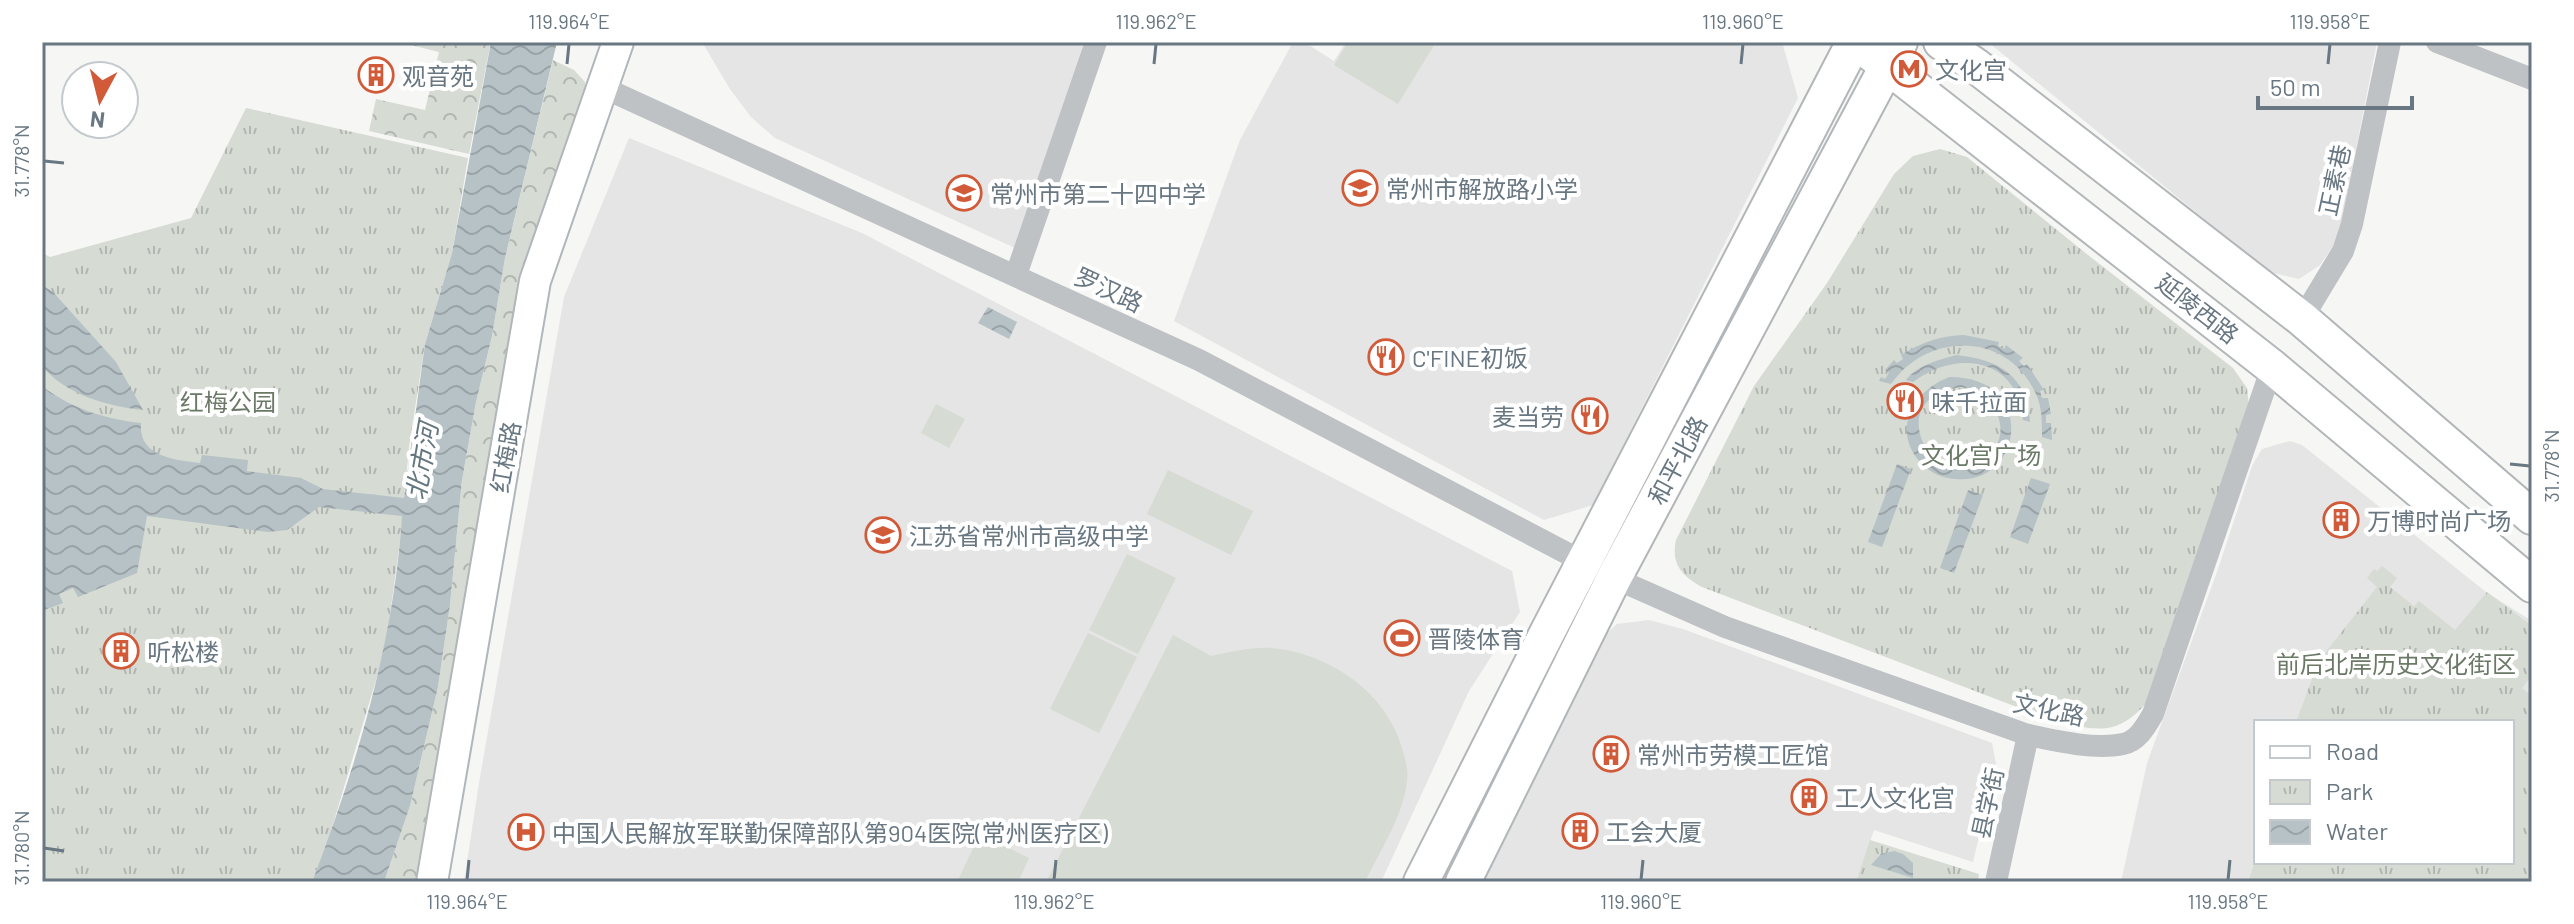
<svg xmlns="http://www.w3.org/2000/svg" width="2574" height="924" font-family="Barlow,'Noto Sans SC',sans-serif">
<defs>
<pattern id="forest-crowns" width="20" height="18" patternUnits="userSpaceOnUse" patternTransform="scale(2)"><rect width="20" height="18" fill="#d6dbd3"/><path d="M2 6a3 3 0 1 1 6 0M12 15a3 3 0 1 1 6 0" fill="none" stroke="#b1b6b1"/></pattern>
<pattern id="park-tufts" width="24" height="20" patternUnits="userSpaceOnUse" patternTransform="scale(2)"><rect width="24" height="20" fill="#d6dbd3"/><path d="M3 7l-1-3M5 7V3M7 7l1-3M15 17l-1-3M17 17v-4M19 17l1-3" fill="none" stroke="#b1b6b1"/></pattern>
<pattern id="water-waves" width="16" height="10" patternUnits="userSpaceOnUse" patternTransform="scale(2)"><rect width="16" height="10" fill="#b7c2c6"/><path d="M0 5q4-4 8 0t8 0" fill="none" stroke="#99a2a6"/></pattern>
</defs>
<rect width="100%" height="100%" fill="#f6f6f4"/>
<g fill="#e4e5e4">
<polygon points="702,42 1084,42 1015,248 775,138 751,117 730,89"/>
<polygon points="1293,42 1304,42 1334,61 1346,42 1782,42 1798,98 1593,505 1544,520 1174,321 1240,140"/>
<polygon points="1988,42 2377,42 2342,220 2333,246 2320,265 2299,279 2269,272"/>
<polygon points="629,138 862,233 1512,571 1520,612 1469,691 1381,882 464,882 479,783 564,297"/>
<polygon points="2290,441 2302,445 2486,592 2532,621 2532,724 2318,662 2296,722 2256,722 2256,882 2121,882 2147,763 2218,569 2252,466 2262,449"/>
<polygon points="1649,620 1683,629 1992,743 1996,764 1973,862 1874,830 1856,882 1473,882 1595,644 1617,624"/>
</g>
<g fill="#d6dbd3">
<polygon points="1348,42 1436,42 1398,104 1334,65"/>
<polygon points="936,404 965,419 949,448 921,433"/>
<polygon points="1168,470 1253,511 1231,555 1147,514"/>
<polygon points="1127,554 1176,578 1138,654 1089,630"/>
<polygon points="1088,633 1137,657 1099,733 1050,709"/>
<path d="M1173 635 1211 656C1231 652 1251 647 1272 648 1324 653 1376 685 1397 734 1402 748 1409 766 1407 781 1403 817 1380 850 1365 882H1046Z"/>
<polygon points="980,834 1029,858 1018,882 957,882"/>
</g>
<g fill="url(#forest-crowns)">
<polygon points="408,42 472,42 490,46 469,154 369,131 376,99 425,110 439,52 407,44"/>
<polygon points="553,60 574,70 585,82 585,98 428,882 384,882 410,806 438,687 450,605 462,480 476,402 492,336 505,258"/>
</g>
<g fill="url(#park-tufts)">
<polygon points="246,108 468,158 452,253 425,344 409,447 400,542 385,650 328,841 312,882 42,882 42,253 50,257 191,218"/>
<path d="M1940 149 1967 157 2088 255 2233 368 2247 388 2249 407 2153 696C2118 737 2101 732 2051 720L1702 587C1681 575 1671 564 1676 540L1754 386 1827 283 1894 174 1913 156Z"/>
<polygon points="2382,566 2397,578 2390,587 2414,606 2419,601 2455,630 2487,592 2532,626 2532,675 2522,688 2532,696 2532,713 2529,720 2532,722 2532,882 2248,882 2256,859 2256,862 2512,862 2512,722 2296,722 2318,662 2377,587 2367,578 2374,569 2377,571"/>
<polygon points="1870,840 1979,874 1978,882 1856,882"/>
</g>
<g fill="url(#water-waves)" fill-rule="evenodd">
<path d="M491 42H557L505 258 492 336 476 402 462 480 450 605 438 687 410 806 384 882H312C357 765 394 641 402 516L319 507 287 530 268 532 147 516 137 573 78 597 73 588 59 594 63 603 42 611V386C72 409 105 419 141 423 138 457 175 460 200 463L202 455 248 460 247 471 301 478 323 489 404 498 425 344 452 253Z"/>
<path d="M42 285 53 292 116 362 143 410C107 406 66 395 42 366Z"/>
<polygon points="988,307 1017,322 1009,339 978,323"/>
<path d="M1964 335 1999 342 1998 346 2004 349 2006 345 2023 358 2019 361 2024 366 2027 364 2044 390 2040 391 2042 398H2048L2051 414 2046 415V423H2051L2052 440 2042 437C2042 422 2042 407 2036 394 2008 331 1928 331 1891 384L1879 381 1881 377 1885 379 1889 373 1885 370 1894 360 1897 363 1903 359 1901 355C1922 342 1940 336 1964 335Z"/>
<path d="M1956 355C1998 359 2028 376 2030 422L2023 420C2018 357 1956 349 1913 382L1906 380C1918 365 1938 360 1956 355Z"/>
<path d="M1949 377C2038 376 2024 486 1955 479 1942 478 1931 473 1922 464 1890 431 1913 391 1949 377ZM1961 387C1990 393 2013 423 1993 451 1947 514 1870 399 1961 387Z"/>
<polygon points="1897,464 1911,469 1882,547 1868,542"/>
<polygon points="2031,478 2050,484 2028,544 2010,537"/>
<polygon points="1968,490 1983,495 1954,573 1940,568"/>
<polygon points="1894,851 1903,854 1913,863 1913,878 1871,865 1881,854"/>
</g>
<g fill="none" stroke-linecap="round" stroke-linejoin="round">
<defs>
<polyline id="secondary" points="432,882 535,281 618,42"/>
<g id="primary">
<polyline points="1941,42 1976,66 2302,319 2532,517"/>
<polyline points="1868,51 2272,367 2532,585"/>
<polyline points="1421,882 1547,633 1854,42"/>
<polyline points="1463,882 1614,578 1900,42"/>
</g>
</defs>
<use href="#secondary" stroke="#b0b6ba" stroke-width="34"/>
<use href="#primary" stroke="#b2b6b9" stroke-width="38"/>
<g stroke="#bec2c5" stroke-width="22">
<polyline points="2437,42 2532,79"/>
<path d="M602 87 1199 360 1614 578 1725 627 2028 735C2056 741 2095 750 2123 744 2138 741 2146 726 2153 714L2272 367"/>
<polyline points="1016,275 1096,42"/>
<polyline points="2302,319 2343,251 2352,224 2390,42"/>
<polyline points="1996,882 2028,735"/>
</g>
<use href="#secondary" stroke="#fff" stroke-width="30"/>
<use href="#primary" stroke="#fff" stroke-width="34"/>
</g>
<path fill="none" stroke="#687782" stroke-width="3" d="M567 64 569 44M1154 64 1156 44M1741 64 1743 44M2328 64 2330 44M44 161 64 163M2510 464 2530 466M44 848 64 851M467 880 469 860M1054 880 1056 860M1641 880 1643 860M2228 880 2230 860"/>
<defs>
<symbol id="metro-ring" viewBox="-11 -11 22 22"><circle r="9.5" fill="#fff" stroke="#d15a39" stroke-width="1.5"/><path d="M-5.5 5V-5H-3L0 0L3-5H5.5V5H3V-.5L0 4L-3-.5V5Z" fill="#d15a39"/></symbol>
<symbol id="building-ring" viewBox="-11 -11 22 22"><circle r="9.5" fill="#fff" stroke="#d15a39" stroke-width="1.5"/><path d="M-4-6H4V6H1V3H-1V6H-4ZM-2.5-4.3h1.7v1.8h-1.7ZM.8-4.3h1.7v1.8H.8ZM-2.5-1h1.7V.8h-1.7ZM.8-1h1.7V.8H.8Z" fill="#d15a39"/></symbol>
<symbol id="school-ring" viewBox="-11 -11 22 22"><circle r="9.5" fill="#fff" stroke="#d15a39" stroke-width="1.5"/><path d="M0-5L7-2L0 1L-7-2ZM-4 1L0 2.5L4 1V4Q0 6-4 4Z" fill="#d15a39"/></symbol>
<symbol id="restaurant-ring" viewBox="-11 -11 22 22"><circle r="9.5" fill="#fff" stroke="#d15a39" stroke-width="1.5"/><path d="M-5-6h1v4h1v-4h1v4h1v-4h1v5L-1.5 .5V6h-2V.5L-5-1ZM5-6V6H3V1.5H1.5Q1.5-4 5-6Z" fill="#d15a39"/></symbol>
<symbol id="stadium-ring" viewBox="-11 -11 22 22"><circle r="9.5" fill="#fff" stroke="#d15a39" stroke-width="1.5"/><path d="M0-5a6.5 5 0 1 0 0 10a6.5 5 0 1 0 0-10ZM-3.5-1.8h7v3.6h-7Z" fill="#d15a39"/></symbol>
<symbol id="hospital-ring" viewBox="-11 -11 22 22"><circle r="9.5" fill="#fff" stroke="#d15a39" stroke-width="1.5"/><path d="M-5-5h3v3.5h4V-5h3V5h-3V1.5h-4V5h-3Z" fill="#d15a39"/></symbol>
</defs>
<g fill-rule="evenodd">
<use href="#metro-ring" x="1889" y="49" width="40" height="40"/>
<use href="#building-ring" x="356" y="55" width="40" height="40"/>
<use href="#school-ring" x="1340" y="168" width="40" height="40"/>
<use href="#school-ring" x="944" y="173" width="40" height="40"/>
<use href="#restaurant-ring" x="1366" y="337" width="40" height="40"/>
<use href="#restaurant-ring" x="1885" y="381" width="40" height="40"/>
<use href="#restaurant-ring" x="1570" y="396" width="40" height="40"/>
<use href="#building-ring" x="2321" y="500" width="40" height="40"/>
<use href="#school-ring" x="863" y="515" width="40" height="40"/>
<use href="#stadium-ring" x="1382" y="618" width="40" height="40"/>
<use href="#building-ring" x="101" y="631" width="40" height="40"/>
<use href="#building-ring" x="1591" y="734" width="40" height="40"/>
<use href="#building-ring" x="1789" y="777" width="40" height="40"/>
<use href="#building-ring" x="1560" y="811" width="40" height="40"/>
<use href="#hospital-ring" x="506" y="812" width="40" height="40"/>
</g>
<g text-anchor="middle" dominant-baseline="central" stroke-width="8" stroke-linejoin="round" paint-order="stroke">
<g font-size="24" fill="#687782" stroke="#fff" text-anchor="start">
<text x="1935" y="69">文化宫</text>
<text x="402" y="75">观音苑</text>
<text x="1386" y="188">常州市解放路小学</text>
<text x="990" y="193">常州市第二十四中学</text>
<text x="1412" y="357">C'FINE初饭</text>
<text x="1931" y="401">味千拉面</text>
<text x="1564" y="416" text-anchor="end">麦当劳</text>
<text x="2367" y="520">万博时尚广场</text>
<text x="909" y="535">江苏省常州市高级中学</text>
<text x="1428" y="638">晋陵体育</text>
<text x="147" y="651">听松楼</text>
<text x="1637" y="754">常州市劳模工匠馆</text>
<text x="1835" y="797">工人文化宫</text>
<text x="1606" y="831">工会大厦</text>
<text x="552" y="832">中国人民解放军联勤保障部队第904医院(常州医疗区)</text>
</g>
<g font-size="24" fill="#687782" stroke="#fff">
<text transform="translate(2334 180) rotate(-78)">正素巷</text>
<text transform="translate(1109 289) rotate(25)">罗汉路</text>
<text transform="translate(2198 308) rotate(38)">延陵西路</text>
<text transform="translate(505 457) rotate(-80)">红梅路</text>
<text transform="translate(1677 460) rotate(-62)">和平北路</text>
<text transform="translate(2049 709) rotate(12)">文化路</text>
<text transform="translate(1987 803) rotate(-78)">县学街</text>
</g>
<g font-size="24" fill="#6b7967" stroke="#fff">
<text x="228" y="401">红梅公园</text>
<text x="1981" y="454">文化宫广场</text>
<text x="2396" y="663">前后北岸历史文化街区</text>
</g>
<g font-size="26" font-style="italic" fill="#64777e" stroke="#fff">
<text transform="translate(421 461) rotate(-80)">北市河</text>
</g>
</g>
<rect width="2574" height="924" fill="none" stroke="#ffffff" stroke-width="88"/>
<rect x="2254" y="720" width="260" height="144" fill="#ffffff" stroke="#c3c9cd" stroke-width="2"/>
<rect x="2270" y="746" width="40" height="12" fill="#ffffff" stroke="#c3c9cd" stroke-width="2"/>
<text x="2326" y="760" font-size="24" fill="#687782">Road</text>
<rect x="2270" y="780" width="40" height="24" fill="url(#park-tufts)" stroke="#c3c9cd" stroke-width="2"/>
<text x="2326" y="800" font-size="24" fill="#687782">Park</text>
<rect x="2270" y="820" width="40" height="24" fill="url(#water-waves)" stroke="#c3c9cd" stroke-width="2"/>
<text x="2326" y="840" font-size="24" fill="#687782">Water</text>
<g transform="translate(100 100) rotate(187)"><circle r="38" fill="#ffffff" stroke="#c3c9cd" stroke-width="2"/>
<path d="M0-6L14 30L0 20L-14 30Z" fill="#d15a39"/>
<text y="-12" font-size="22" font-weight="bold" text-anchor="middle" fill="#687782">N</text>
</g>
<path d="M2258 96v12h154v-12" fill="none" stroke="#687782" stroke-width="4"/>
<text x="2270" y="96" font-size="24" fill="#687782" stroke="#ffffff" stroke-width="6" paint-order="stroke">50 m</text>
<rect x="44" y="44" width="2486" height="836" fill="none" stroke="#687782" stroke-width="3"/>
<g font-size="20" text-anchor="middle" fill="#687782">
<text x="569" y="29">119.964°E</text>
<text x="1156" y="29">119.962°E</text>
<text x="1743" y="29">119.960°E</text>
<text x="2330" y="29">119.958°E</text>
<text transform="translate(22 161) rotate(-90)" y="7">31.778°N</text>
<text transform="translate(2552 466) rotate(-90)" y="7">31.778°N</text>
<text transform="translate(22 848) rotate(-90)" y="7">31.780°N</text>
<text x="467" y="909">119.964°E</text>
<text x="1054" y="909">119.962°E</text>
<text x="1641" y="909">119.960°E</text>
<text x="2228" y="909">119.958°E</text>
</g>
</svg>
